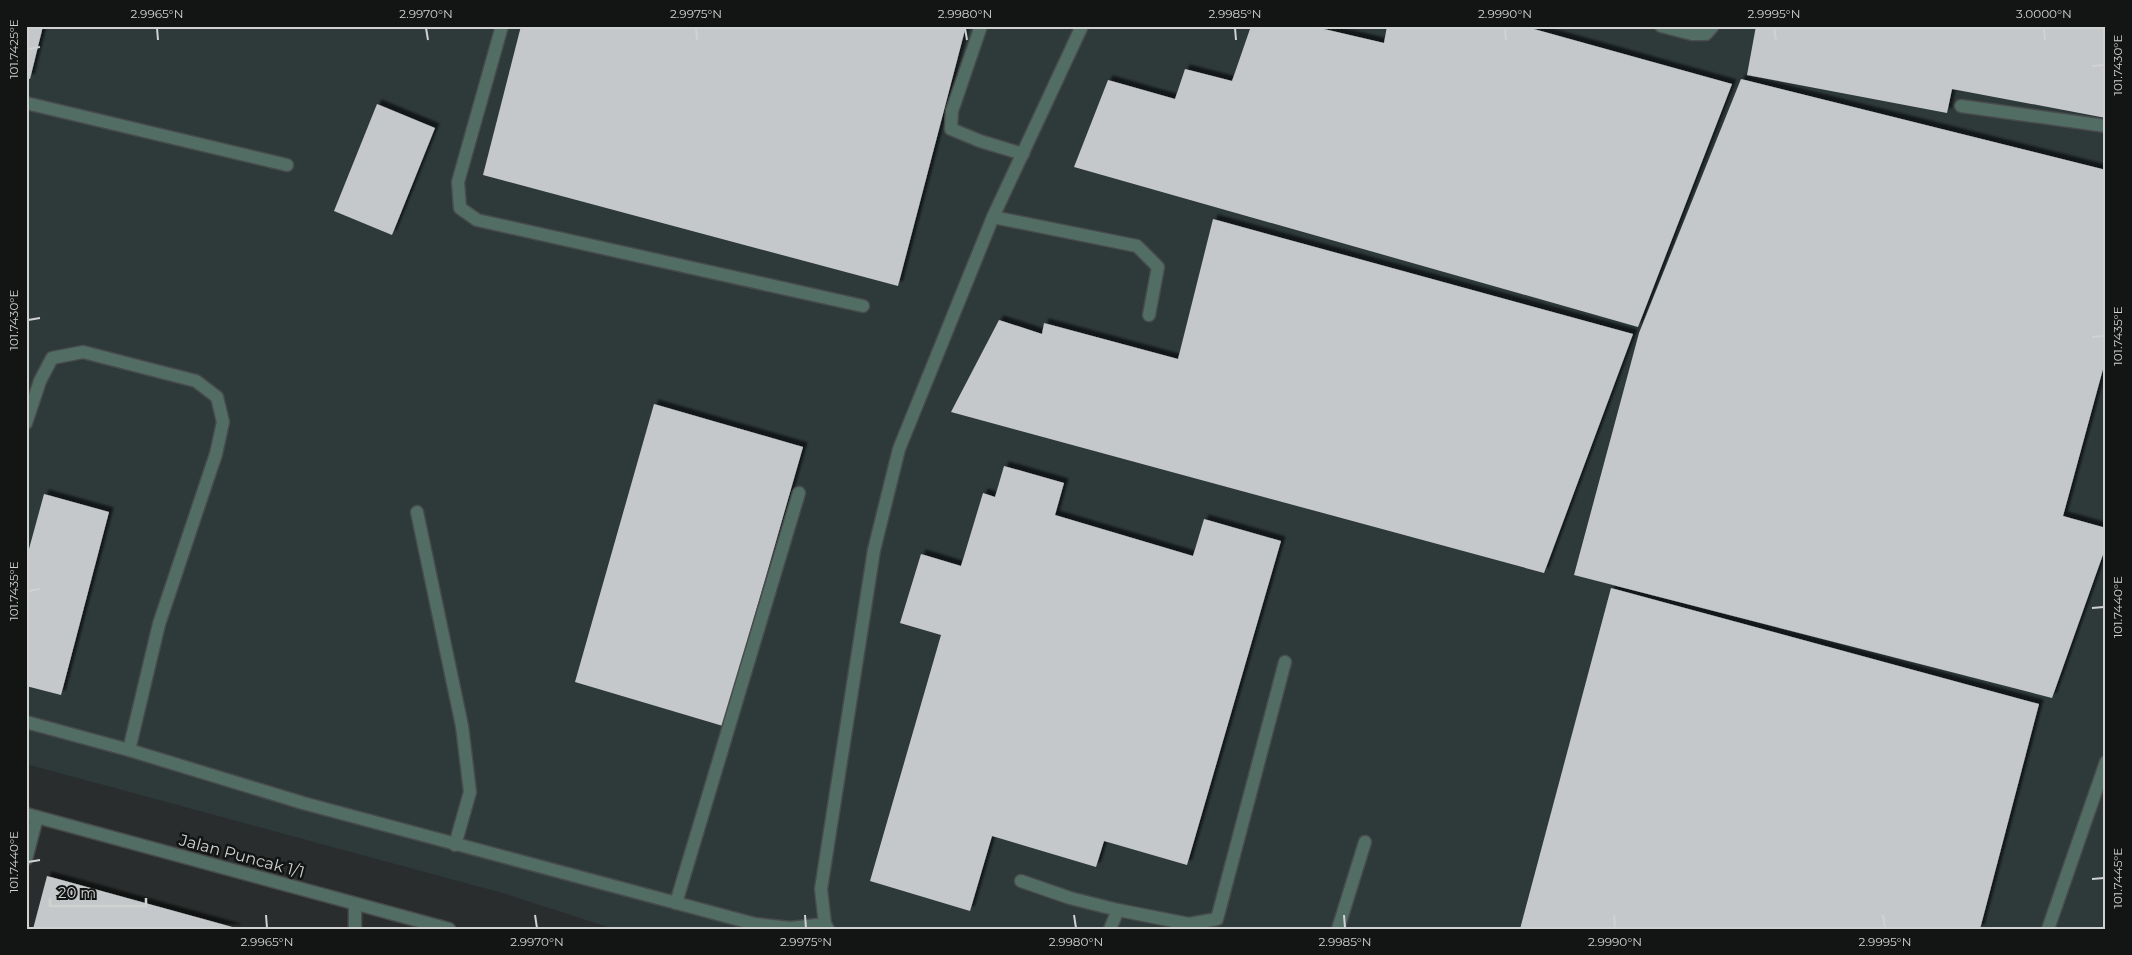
<svg xmlns="http://www.w3.org/2000/svg" width="2132" height="955" font-family="Montserrat,sans-serif">
<defs>
<filter id="shadow"><feDropShadow dx="4.5" dy="-4.5" stdDeviation="1" flood-color="#0009"/></filter>
</defs>
<rect width="100%" height="100%" fill="#2a2d2d"/>
<polygon fill="#2e393a" points="26,26 2106,26 2106,929 614,929 506,894 26,764"/>
<g fill="#c5c8ca" filter="url(#shadow)">
<polygon points="26,26 43,26 30,79 26,78"/>
<polygon points="521,26 966,26 898,286 483,175"/>
<polygon points="1251,26 1311,26 1384,43 1387,26 1523,26 1732,84 1638,327 1074,167 1108,80 1175,99 1185,69 1232,81"/>
<polygon points="1756,26 2106,26 2106,118 1952,89 1947,113 1747,75"/>
<polygon points="1741,79 2106,170 2106,358 2063,516 2106,528 2106,546 2052,698 1574,575 1639,333"/>
<polygon points="377,104 435,128 392,235 334,211"/>
<polygon points="1213,219 1633,334 1544,573 951,412 999,320 1042,334 1044,323 1178,359"/>
<polygon points="654,404 803,447 723,726 575,682"/>
<polygon points="1004,466 1064,483 1055,515 1193,556 1204,519 1281,541 1187,865 1104,841 1096,867 992,836 970,911 870,881 941,635 900,623 921,554 961,566 983,493 995,497"/>
<polygon points="44,494 109,512 61,695 26,686 26,560"/>
<polygon points="1611,588 2039,704 1980,929 1520,929"/>
<polygon points="47,876 236,928 236,929 33,929"/>
</g>
<g fill="none" stroke-linecap="round" stroke-linejoin="round">
<defs>
<g id="minor">
<polyline points="502,26 458,182 460,208 477,220 863,306"/>
<polyline points="981,26 952,111 951,129 980,141 1023,154"/>
<polyline points="1661,26 1692,34 1706,34 1713,26"/>
<polyline points="26,103 287,165"/>
<polyline points="1961,106 2106,126"/>
<polyline points="993,217 1137,246 1158,267 1149,315"/>
<polyline points="26,423 40,381 52,358 83,352 196,381 217,397 223,422 216,454 159,624 129,750"/>
<polyline points="417,512 462,726 470,792 455,845"/>
<polyline points="26,722 129,750 303,803 755,924 790,928 825,924"/>
<polyline points="26,814 449,929"/>
<polyline points="26,859 37,817"/>
<polyline points="1021,881 1070,898 1118,910 1110,929"/>
<polyline points="676,903 799,493"/>
<polyline points="1118,910 1189,924 1217,919 1285,662"/>
<polyline points="355,929 355,904"/>
<polyline points="828,929 825,924 821,889 874,550 899,449 993,217 1082,26"/>
<polyline points="1338,929 1365,842"/>
<polyline points="2048,929 2106,762"/>
</g>
</defs>
<use href="#minor" stroke="#484b4b" stroke-width="15"/>
<use href="#minor" stroke="#526d64" stroke-width="12"/>
</g>
<path fill="none" stroke="#d0d2d2" stroke-width="2" d="M157 28 158 40M426 28 428 40M696 28 697 40M965 28 967 40M1235 28 1236 40M1505 28 1506 40M1774 28 1776 40M2044 28 2045 40M28 49 40 47M2092 66 2104 65M28 320 40 318M2092 337 2104 336M28 591 40 589M2092 608 2104 607M28 862 40 860M2092 879 2104 878M266 915 267 928M535 915 537 928M805 915 806 928M1074 915 1076 928M1344 915 1345 928M1614 915 1615 928M1883 915 1885 928"/>
<g text-anchor="middle" dominant-baseline="central" stroke-width="5" stroke-linejoin="round" paint-order="stroke">
<g font-size="16" fill="#d0d2d2" stroke="#131515">
<text transform="translate(242 856) rotate(15)">Jalan Puncak 1/1</text>
</g>
</g>
<rect width="2132" height="955" fill="none" stroke="#131515" stroke-width="55"/>
<path d="M50 898v8h96v-8" fill="none" stroke="#d0d2d2" stroke-width="2.5"/>
<text x="58" y="898" font-size="15" fill="#d0d2d2" stroke="#131515" stroke-width="4" paint-order="stroke">20 m</text>
<rect x="28" y="28" width="2076" height="900" fill="none" stroke="#d0d2d2" stroke-width="2"/>
<g font-size="12" text-anchor="middle" fill="#d0d2d2">
<text x="157" y="18">2.9965°N</text>
<text x="426" y="18">2.9970°N</text>
<text x="696" y="18">2.9975°N</text>
<text x="965" y="18">2.9980°N</text>
<text x="1235" y="18">2.9985°N</text>
<text x="1505" y="18">2.9990°N</text>
<text x="1774" y="18">2.9995°N</text>
<text x="2044" y="18">3.0000°N</text>
<text transform="translate(14 49) rotate(-90)" y="4">101.7425°E</text>
<text transform="translate(2118 65) rotate(-90)" y="4">101.7430°E</text>
<text transform="translate(14 320) rotate(-90)" y="4">101.7430°E</text>
<text transform="translate(2118 336) rotate(-90)" y="4">101.7435°E</text>
<text transform="translate(14 591) rotate(-90)" y="4">101.7435°E</text>
<text transform="translate(2118 607) rotate(-90)" y="4">101.7440°E</text>
<text transform="translate(14 862) rotate(-90)" y="4">101.7440°E</text>
<text transform="translate(2118 878) rotate(-90)" y="4">101.7445°E</text>
<text x="267" y="946">2.9965°N</text>
<text x="537" y="946">2.9970°N</text>
<text x="806" y="946">2.9975°N</text>
<text x="1076" y="946">2.9980°N</text>
<text x="1345" y="946">2.9985°N</text>
<text x="1615" y="946">2.9990°N</text>
<text x="1885" y="946">2.9995°N</text>
</g>
</svg>
